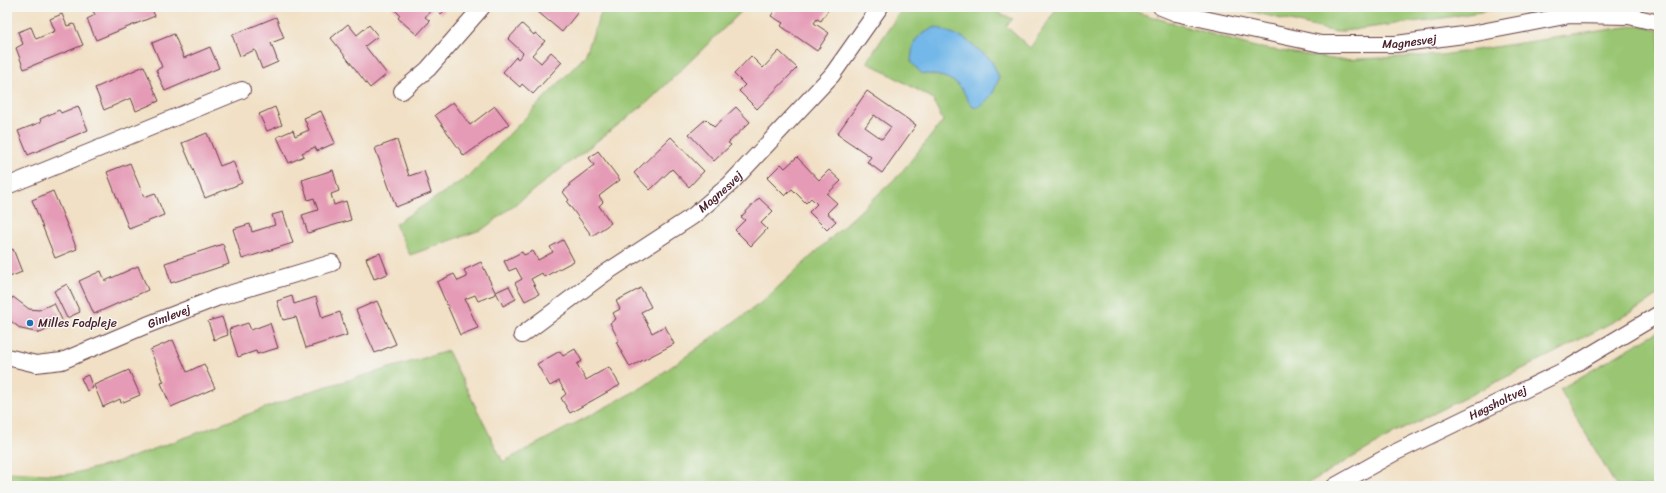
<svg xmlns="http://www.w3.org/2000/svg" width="1666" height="493" font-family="Sriracha,sans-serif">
<rect width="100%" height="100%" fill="#f6f6f2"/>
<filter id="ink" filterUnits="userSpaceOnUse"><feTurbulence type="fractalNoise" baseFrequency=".025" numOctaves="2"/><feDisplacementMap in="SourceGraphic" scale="8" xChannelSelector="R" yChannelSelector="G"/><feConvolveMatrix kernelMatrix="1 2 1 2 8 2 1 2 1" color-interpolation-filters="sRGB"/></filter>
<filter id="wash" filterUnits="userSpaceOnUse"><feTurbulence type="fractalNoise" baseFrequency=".012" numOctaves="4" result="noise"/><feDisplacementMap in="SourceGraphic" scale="16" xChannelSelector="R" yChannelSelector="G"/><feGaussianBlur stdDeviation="0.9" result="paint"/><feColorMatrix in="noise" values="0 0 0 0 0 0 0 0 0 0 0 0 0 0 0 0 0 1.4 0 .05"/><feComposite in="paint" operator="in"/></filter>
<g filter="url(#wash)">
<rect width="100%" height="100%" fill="#f1e0c5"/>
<g fill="#9ac673" stroke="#72724f">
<polygon points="603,7 746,7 649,101 483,229 410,255 395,224 469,176 585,56"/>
<polygon points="903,7 986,7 1013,19 1006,26 1030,48 1058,7 1119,7 1255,47 1339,60 1442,55 1639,25 1659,31 1659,294 1639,308 1558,351 1397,432 1303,486 7,486 7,472 66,475 116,463 311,391 448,351 503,462 643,387 762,302 899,175 943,121 932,98 867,62"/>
<polygon points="1232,7 1508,7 1450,17 1336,32"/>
<polygon points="1659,331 1659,486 1616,486 1560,389"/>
</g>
<path fill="#73b8e9" stroke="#5e6c8a" d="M936 27 964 38 991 60 999 77C996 90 989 102 976 108 964 100 968 97 961 88 949 75 937 76 921 73L911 62C913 38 915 37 936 27Z"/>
<g id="blocks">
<g fill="#e59bb6" fill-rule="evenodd">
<polygon points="91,7 106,7 107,10 116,7 151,7 155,16 96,40 87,19 95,15"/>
<polygon points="392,7 434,7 425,17 430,21 417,35 398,18 400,15"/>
<polygon points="434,7 448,7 441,14"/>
<polygon points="532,7 572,7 578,12 562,32"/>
<polygon points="777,7 830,7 821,21 817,19 814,23 829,33 817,51 781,26 783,23 771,16"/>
<polygon points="62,14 67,26 74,24 83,45 24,69 16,48 23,44 18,32 31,27 36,39 55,31 50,19"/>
<polygon points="276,17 284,38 271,43 278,62 262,69 255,50 240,56 232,35"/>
<polygon points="348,24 357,35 369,25 378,36 365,46 387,74 370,88 331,38"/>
<polygon points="522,24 534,35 535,33 545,41 532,55 541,63 551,52 562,62 533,94 522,84 520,87 503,72 516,57 518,59 523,53 508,39"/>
<polygon points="174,34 184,58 210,47 219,68 165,91 156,70 162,67 152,43"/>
<polygon points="779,51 797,68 757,109 739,91 745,85 734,74 751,56 763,68"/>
<polygon points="144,66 159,101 136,111 131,98 104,110 95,88"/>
<path d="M867 91 916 125 882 173 867 162 871 157 837 134ZM874 115 891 127 882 139 865 127Z"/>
<polygon points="453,102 470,125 495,106 509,124 464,156 435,115"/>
<polygon points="78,106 88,130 28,155 18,131 41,122 40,119 59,110 61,113"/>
<polygon points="275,107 282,125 267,131 259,114"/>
<polygon points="736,107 750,122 728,143 731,145 714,161 689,134 706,119 714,127"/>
<polygon points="321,111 335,143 317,151 315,147 302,153 304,156 289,163 277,137 293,130 295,136 309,130 304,118"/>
<polygon points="207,133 220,166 233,161 242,183 205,198 182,143"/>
<polygon points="671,137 704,171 689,187 672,169 650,190 634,173"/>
<polygon points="397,140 409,176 424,171 431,193 396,207 375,148"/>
<polygon points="598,151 620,180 599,196 603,202 599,206 611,223 592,236 567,202 569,200 563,192 570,186 569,184 594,165 589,158"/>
<polygon points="797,157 819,180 829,170 841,181 827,194 837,203 827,213 836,221 827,230 809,212 817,204 811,198 806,203 792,189 785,196 767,178 781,164 785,168"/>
<polygon points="130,163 144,197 155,193 164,215 129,229 107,172"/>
<polygon points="333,170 339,191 331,194 334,205 346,201 351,220 308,233 302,215 318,210 314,198 308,200 302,180"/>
<polygon points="53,191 77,249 55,258 32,200"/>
<polygon points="759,198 773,211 761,223 767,229 751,246 735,230 745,220 741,217"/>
<polygon points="283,212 293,243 242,259 233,229 250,224 252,232 275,225 272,215"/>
<polygon points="563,240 574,261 544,277 542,273 531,279 539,294 525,301 515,283 522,279 516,268 509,271 504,261 522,252 524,255 533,251 538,260 553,252 550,247"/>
<polygon points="223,244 229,264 171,283 165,263"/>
<polygon points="13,249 22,272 7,278 7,252"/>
<polygon points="380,253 388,274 374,279 366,258"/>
<polygon points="481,262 496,294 478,301 475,295 465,299 478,328 460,335 437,282 454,274 458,281 467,277 464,270"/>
<polygon points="138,266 148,290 94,314 79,281 101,271 105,281"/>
<polygon points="67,284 80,312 67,318 54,291"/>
<polygon points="509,286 516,299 503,306 496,292"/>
<polygon points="641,288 651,307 641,312 652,333 665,326 674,344 630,367 616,342 619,341 610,323 616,319 613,313 620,309 616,301"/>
<polygon points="292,296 294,304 316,297 322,318 340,312 347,335 306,348 296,317 283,320 277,301"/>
<polygon points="13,297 29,309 39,310 54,303 63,322 40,333 21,329 7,318 7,305"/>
<polygon points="377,301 396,344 375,353 356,310"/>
<polygon points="222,317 228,335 214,340 208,321"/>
<polygon points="248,323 251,330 270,323 278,348 257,354 256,351 238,357 229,329"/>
<polygon points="173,340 187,372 204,364 215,388 171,407 161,383 164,382 150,350"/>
<polygon points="575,349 582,361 577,364 586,380 609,367 620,385 570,413 561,398 566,394 559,381 550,386 537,364 560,351 563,356"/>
<polygon points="129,370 140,395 121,403 120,399 103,407 94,385"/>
<polygon points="88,375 93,388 87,391 81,378"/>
</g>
</g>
</g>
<g filter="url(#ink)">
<use href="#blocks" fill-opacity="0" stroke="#633c42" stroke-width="1"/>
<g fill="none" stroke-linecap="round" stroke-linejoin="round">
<defs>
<g id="minor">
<path id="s1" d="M1161 7 1176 13 1321 44H1396L1471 34 1570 15 1629 16 1659 23"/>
<polyline points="402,91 428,69 482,7"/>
<polyline points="7,186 242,90"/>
<path id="s2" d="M522 335 604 274 693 216 730 184 832 75 880 7"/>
<path id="s3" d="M7 357 36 364 62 361 147 325 219 297 332 263"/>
<path id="s4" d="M1335 486 1394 453 1565 370 1659 314"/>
</g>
</defs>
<use href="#minor" stroke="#633c42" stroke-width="18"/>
<use href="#minor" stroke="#fff" stroke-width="16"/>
</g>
</g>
<circle fill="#1f6fb2" stroke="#f6f6f2" stroke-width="1.5" cx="30" cy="323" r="4"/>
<g text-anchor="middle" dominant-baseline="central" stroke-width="3" stroke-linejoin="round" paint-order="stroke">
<g font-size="12" fill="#4a1f2b" stroke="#f6f6f2">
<text stroke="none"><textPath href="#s1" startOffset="253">Magnesvej</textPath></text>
<text stroke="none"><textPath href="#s2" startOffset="245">Magnesvej</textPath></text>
<text stroke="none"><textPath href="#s3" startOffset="172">Gimlevej</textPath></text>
<text stroke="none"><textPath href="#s4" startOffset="183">Høgsholtvej</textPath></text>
</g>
<g font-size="12" fill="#4a1f2b" stroke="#f6f6f2" text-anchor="start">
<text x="38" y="323">Milles Fodpleje</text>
</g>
</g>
<rect width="1666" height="493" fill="none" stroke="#f6f6f2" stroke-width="24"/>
</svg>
